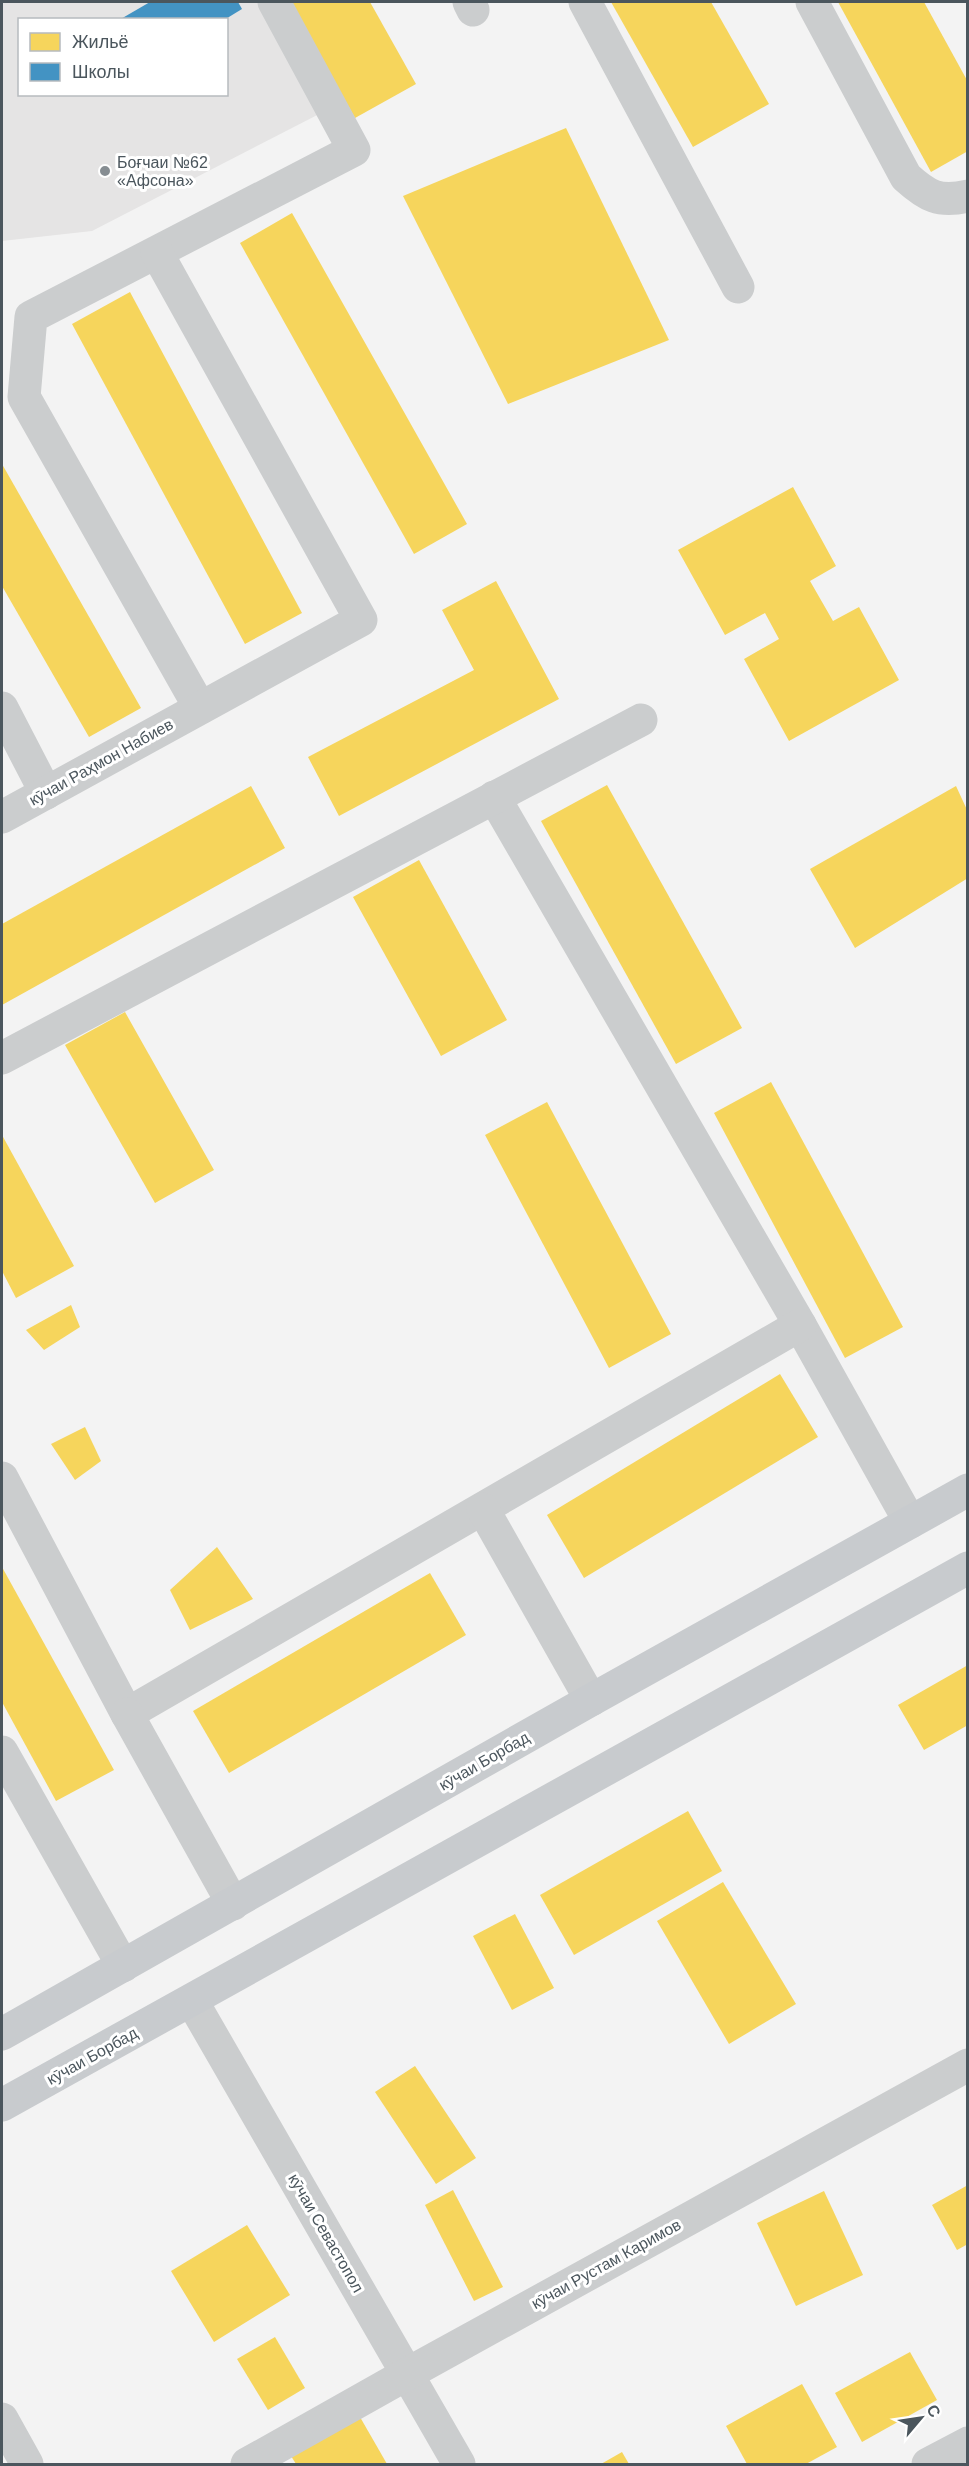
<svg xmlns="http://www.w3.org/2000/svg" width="969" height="2466" font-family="Helvetica,sans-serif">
<rect width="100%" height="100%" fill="#f3f3f3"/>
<path fill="#e5e4e4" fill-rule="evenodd" d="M2 2H264L327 110 92 231 2 241ZM20 20H226V94H20Z"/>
<g fill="#f6d55c">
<polygon points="289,2 370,2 416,84 355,118"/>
<polygon points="611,2 711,2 769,104 693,147"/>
<polygon points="838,2 924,2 968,82 968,151 931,172"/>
<polygon points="566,128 669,340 508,404 403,196"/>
<polygon points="292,213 467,524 414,554 240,243"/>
<polygon points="130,292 302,613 245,644 72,324"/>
<polygon points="2,464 141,708 89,737 2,586"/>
<polygon points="793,487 836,566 810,581 833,621 859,607 899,680 789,741 744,659 779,639 765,613 725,635 678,550"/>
<polygon points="496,581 559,699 339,816 308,757 474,670 442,610"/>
<polygon points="607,785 742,1028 676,1064 541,821"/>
<polygon points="251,786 285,848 2,1005 2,924"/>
<polygon points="956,786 968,812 968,878 855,948 810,869"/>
<polygon points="419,860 507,1020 441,1056 353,897"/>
<polygon points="125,1012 214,1170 155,1203 65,1045"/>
<polygon points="771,1082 903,1327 845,1358 714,1113"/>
<polygon points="547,1102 671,1334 609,1368 485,1135"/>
<polygon points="2,1135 74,1266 16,1298 2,1271"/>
<polygon points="71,1305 80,1327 44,1350 26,1330"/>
<polygon points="780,1374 818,1437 584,1578 547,1515"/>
<polygon points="85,1427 101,1461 75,1480 51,1444"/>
<polygon points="217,1547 253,1599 190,1630 170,1590"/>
<polygon points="2,1567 114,1770 56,1801 2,1702"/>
<polygon points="430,1573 466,1635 229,1773 193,1711"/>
<polygon points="968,1665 968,1725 924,1750 898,1705"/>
<polygon points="688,1811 722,1871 574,1955 540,1895"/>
<polygon points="723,1882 796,2004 729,2044 657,1921"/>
<polygon points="515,1914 554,1988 512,2010 473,1936"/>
<polygon points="415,2066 476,2158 436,2184 375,2092"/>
<polygon points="968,2185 968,2244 957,2250 932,2205"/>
<polygon points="453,2190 503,2287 474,2301 425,2205"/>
<polygon points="824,2191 863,2275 796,2306 757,2223"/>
<polygon points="247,2225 290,2295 214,2342 171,2271"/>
<polygon points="275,2337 305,2388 268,2410 237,2359"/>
<polygon points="910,2352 937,2400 862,2442 835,2393"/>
<polygon points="802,2384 837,2447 806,2464 747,2464 726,2426"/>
<polygon points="360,2417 387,2464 296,2464 291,2456"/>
<polygon points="622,2452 629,2464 601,2464"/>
</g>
<polygon fill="#4393c3" points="150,2 238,2 242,9 224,20 119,20"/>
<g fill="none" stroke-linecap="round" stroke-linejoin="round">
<g stroke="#cbcdce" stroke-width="33">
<polyline points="469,2 473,10"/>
<polyline points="585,2 738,287"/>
<path d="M812 2 906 177C927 196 939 203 968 196"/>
<polyline points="2,708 46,793"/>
<polyline points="200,708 24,397 31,317 354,150 274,2"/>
<polyline points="494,797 800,1325 910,1522"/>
<polyline points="2,817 361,620 157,253"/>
<polyline points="2,1058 641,720"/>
<polyline points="2,1478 127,1714 800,1325"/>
<polyline points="483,1509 591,1700"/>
<polyline points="127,1714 233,1904"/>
<polyline points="2,1752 123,1966"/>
<polyline points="192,2001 459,2464"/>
<polyline points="2,2419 27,2464"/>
<polyline points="247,2464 407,2374 968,2065"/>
<polyline points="928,2464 968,2443"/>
</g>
<g stroke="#c8cbce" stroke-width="33">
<polyline points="2,2034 591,1700 968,1490"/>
<polyline points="2,2105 968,1568"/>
</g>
</g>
<circle fill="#868d92" stroke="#fff" stroke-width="2" cx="105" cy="171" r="6"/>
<g text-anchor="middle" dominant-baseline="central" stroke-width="6" stroke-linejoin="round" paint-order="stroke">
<g font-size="16" fill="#4b565d" stroke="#fff" text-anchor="start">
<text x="117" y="162">Боғчаи №62<tspan x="117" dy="18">«Афсона»</tspan></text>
</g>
<g font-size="16" fill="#4b565d" stroke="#fff">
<text transform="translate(101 762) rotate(-29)">кӯчаи Раҳмон Набиев</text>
<text transform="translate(484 1761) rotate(-30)">кӯчаи Борбад</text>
<text transform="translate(92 2056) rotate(-29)">кӯчаи Борбад</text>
<text transform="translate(326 2233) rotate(60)">кӯчаи Севастопол</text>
<text transform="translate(606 2264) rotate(-29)">кӯчаи Рустам Каримов</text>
</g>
</g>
<rect width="969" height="2466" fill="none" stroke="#4b565d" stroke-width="6"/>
<rect x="18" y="18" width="210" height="78" fill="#ffffff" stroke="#b7bbbe" stroke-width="1.5"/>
<rect x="30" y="33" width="30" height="18" fill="#f6d55c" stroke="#b7bbbe" stroke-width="1.5"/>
<text x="72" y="48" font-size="18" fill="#4b565d">Жильё</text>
<rect x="30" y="63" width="30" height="18" fill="#4393c3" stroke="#b7bbbe" stroke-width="1.5"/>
<text x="72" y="78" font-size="18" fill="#4b565d">Школы</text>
<g transform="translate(921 2418) rotate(61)" stroke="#ffffff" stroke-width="4.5" paint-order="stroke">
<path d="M0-4.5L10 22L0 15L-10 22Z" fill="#4b565d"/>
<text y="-9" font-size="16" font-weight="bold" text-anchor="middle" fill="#4b565d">С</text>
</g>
</svg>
